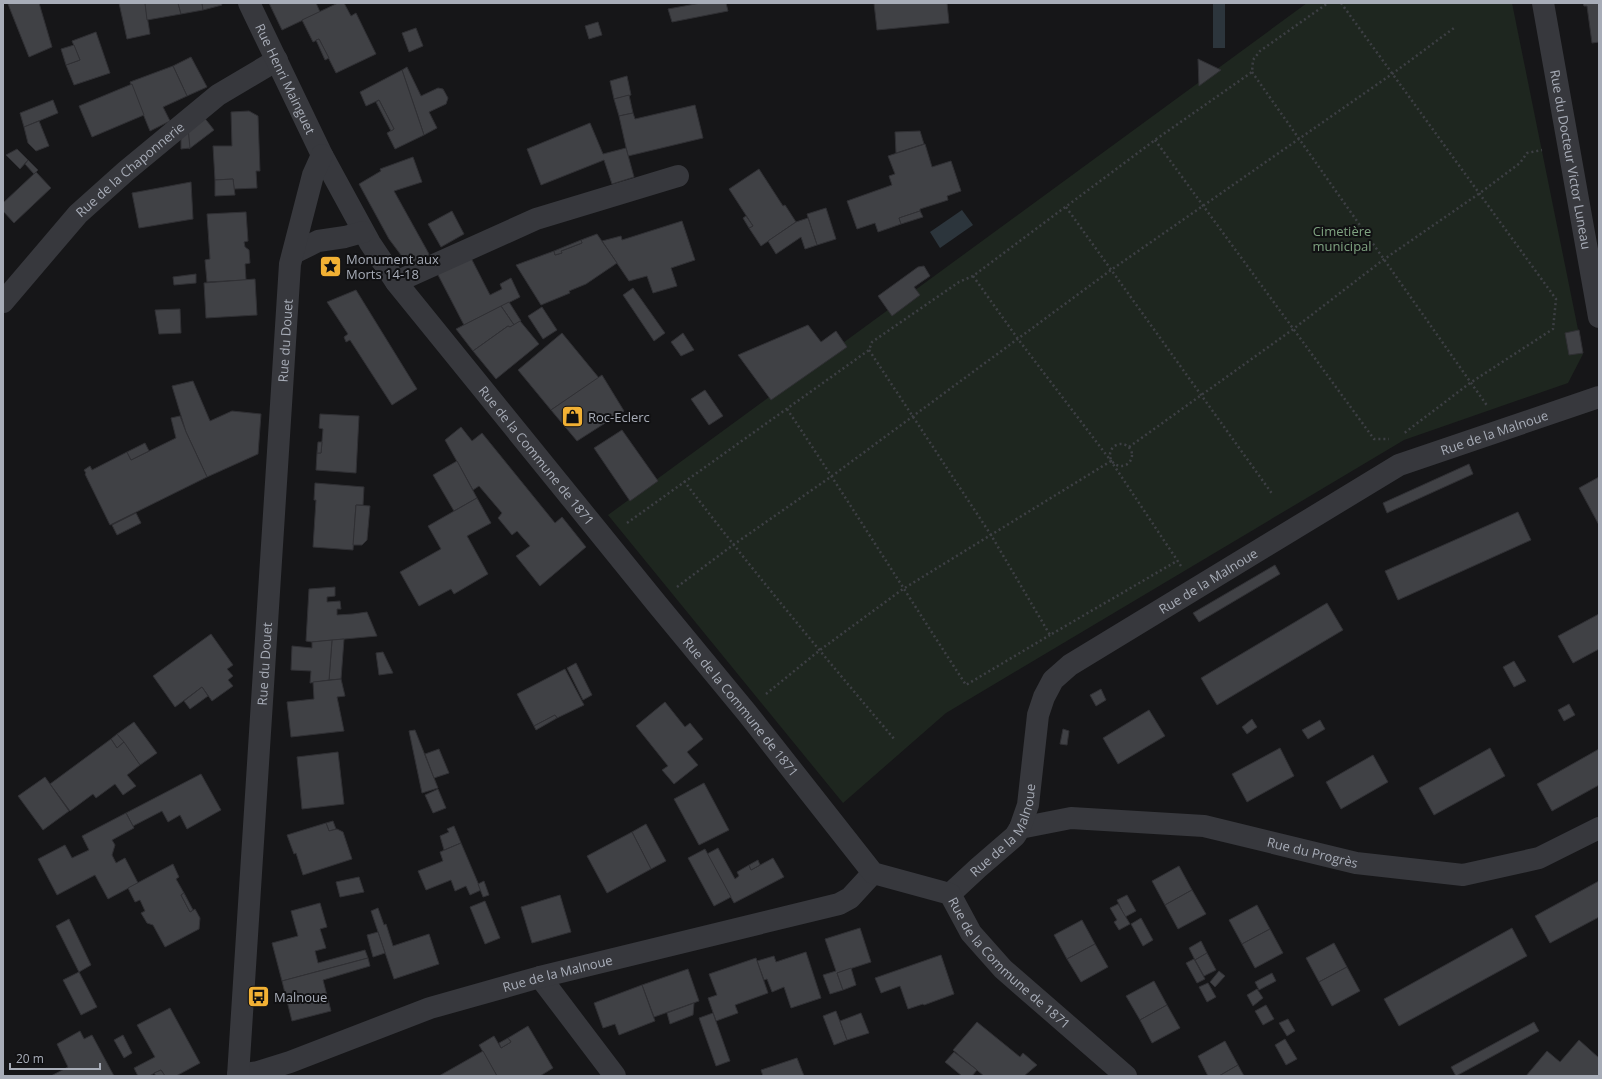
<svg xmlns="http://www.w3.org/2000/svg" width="1602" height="1079" font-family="'Open Sans',sans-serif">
<rect width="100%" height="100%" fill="#161618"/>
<polygon fill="#1e261f" points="1307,3 1512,3 1583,354 1568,383 1404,440 946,713 843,803 608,515"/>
<g fill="#2c353c">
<rect x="1213" y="3" width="12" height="45"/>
<polygon points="962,210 973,225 940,248 930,232"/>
</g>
<g fill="#404145" stroke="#303034">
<polygon points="10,3 39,3 52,47 29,57 8,4"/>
<polygon points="119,3 145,3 150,34 127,39"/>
<polygon points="145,3 178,3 181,14 147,20"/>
<polygon points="178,3 202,3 203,10 181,14"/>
<polygon points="202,3 221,3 222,5 203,10"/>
<polygon points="269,3 316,3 320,12 282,30"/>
<polygon points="338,3 344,3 351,16 356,13 376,54 336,73 319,39 313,42 302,20"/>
<polygon points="701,3 726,3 728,11 672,22 668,9"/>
<polygon points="874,3 947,3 949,23 877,30"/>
<polygon points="1583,3 1599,3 1599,42 1592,43 1587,6 1584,6"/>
<polygon points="598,22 602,35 589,39 585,26"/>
<polygon points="416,28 423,46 409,52 402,33"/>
<polygon points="96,32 110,73 74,85 66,65 80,60 72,41"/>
<polygon points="319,39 329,58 325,60 316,40"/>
<polygon points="74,45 80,60 66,65 61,49"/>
<polygon points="191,57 207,87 187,96 173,66"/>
<polygon points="1198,59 1221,70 1199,86"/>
<polygon points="173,66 187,96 163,107 170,121 150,131 130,82"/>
<polygon points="407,67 421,96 438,88 443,89 448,98 446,104 429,112 437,128 424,135 402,70"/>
<polygon points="402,70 424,135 395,149 387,133 394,129 379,100 366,106 360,92"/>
<polygon points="627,76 631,95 614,99 610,81"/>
<polygon points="132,84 144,115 92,137 79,106"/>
<polygon points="629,95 633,113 619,116 614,99"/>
<polygon points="53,100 58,113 24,127 20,113"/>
<polygon points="379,100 394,129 391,131 376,102"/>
<polygon points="695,105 703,138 628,156 619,116 633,113 635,119"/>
<polygon points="249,111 258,116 260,171 256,171 257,188 234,189 233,179 215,180 213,146 232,146 231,112"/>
<polygon points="203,116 214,130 189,149 188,128"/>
<polygon points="39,121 49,146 36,151 28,143 24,127"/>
<polygon points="590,123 603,154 626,148 634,177 612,184 604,160 541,185 527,149"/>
<polygon points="188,128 190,148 181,149 181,134"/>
<polygon points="920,131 924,144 896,153 895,132"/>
<polygon points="925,144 932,167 951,161 961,191 947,196 948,200 920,209 920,211 899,218 901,224 878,232 875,223 857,229 847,201 892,185 889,176 895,174 888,156"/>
<polygon points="17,149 28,160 20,169 6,155"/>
<polygon points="413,157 422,182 394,191 429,254 428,256 410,263 407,263 389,239 359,184 381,171 380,169"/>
<polygon points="28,160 38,170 34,174 25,164"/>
<polygon points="759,169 783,206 785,205 796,222 761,246 749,228 753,226 729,189"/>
<polygon points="36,172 51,188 14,223 3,211 3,203"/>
<polygon points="233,179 235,195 215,196 215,180"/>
<polygon points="191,182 193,219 139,228 132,193"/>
<polygon points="826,208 836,239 817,245 807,214"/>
<polygon points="452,211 464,234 441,247 428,224"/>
<polygon points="920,211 923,217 901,224 899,218"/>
<polygon points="246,212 248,241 244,242 245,247 249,250 250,263 245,264 246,280 207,282 205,260 210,259 207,214"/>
<polygon points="746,216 753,226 749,228 743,218"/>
<polygon points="808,218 817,245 805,249 801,237 776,254 768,241 796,222"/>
<polygon points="682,221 695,260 671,268 677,286 653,293 647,276 629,281 602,241 621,236 622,240"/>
<polygon points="597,234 617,263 586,284 569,291 570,293 541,305 516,265 554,251 555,255 562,253 561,251 582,243 581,240"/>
<polygon points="581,240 582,243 561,251 562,253 555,255 554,251"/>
<polygon points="471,258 490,295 502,289 500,284 511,278 520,297 464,325 437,273"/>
<polygon points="924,266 930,276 914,287 920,295 892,316 878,296 918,267"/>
<polygon points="196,274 196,283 174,285 173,277"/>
<polygon points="255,279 257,315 206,318 204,283"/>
<polygon points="633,288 665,333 654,341 623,295"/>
<polygon points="356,290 417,389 392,405 350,340 346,342 344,337 348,334 327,302"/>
<polygon points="509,302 521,321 514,325 501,306"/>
<polygon points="501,306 514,325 510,327 508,326 473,351 456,329"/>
<polygon points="542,307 557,330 543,339 528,316"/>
<polygon points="180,309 181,333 159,334 155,310"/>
<polygon points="520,321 539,344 496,379 473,351 508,326 510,327"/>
<polygon points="808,325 821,342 836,331 847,347 771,400 738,355"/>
<polygon points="1579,330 1583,353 1569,355 1565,333"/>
<polygon points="562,333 599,378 551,410 518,370"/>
<polygon points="683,333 694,350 681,356 671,342"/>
<polygon points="602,375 624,411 577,441 551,410"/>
<polygon points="193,381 210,421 232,411 261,414 258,454 207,477 186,432 172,386"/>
<polygon points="705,390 723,416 709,425 691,399"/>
<polygon points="320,414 359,416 356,473 316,470 317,453 321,453 323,429 319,428"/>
<polygon points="180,416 186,432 207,477 110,525 85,474 86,473 84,470 90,466 92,470 127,452 131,460 176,438 171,418"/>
<polygon points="461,427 472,441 482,433 555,523 562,517 586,547 540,586 516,556 530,546 517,531 512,535 498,518 502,513 479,486 473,490 445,440"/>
<polygon points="622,430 658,481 630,501 594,448"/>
<polygon points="318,442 322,442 321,453 317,453"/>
<polygon points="145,443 149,451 131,460 127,452"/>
<polygon points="457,461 477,498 454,511 433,475"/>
<polygon points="1469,464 1473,474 1387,513 1383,503"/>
<polygon points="1599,477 1599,525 1579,488"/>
<polygon points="315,483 364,487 363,505 356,505 353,550 313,547 316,500 314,500"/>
<polygon points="477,498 491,523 467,536 488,574 454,594 451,589 419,606 400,572 441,549 428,526"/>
<polygon points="356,505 370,506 367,540 362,545 353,545"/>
<polygon points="1518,512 1531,540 1398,600 1385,571"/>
<polygon points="136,513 141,523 117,535 112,525"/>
<polygon points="1275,565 1280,574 1199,622 1193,613"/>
<polygon points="335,587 335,596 327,597 327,602 340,601 341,609 337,609 337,615 353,614 367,612 377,636 312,642 306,641 309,589"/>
<polygon points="1327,603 1343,630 1217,705 1201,678"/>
<polygon points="1599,614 1599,649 1573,663 1558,636"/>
<polygon points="211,634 233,665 227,669 233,676 228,680 233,686 212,701 202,687 175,707 153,676"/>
<polygon points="344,639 341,679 329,680 332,640"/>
<polygon points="332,640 329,680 310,683 311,671 291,670 292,646 312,648 312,642"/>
<polygon points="383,652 393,673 379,675 376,653"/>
<polygon points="1514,661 1526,681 1514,687 1503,667"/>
<polygon points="576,663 592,695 583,700 567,668"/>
<polygon points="565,669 584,705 557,718 555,715 534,726 517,694"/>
<polygon points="341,679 345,696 337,697 344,731 291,737 287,702 314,699 313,682"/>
<polygon points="202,687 208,696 190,709 184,701"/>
<polygon points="1101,689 1106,700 1096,706 1090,695"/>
<polygon points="665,702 685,727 690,723 703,739 687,752 698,765 674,784 662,770 668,766 636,726"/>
<polygon points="1569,704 1575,715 1564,721 1558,710"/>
<polygon points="1149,710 1165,736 1118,764 1103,738"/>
<polygon points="555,715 557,718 536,730 534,726"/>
<polygon points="1252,719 1257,727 1247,734 1242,727"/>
<polygon points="1320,720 1325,729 1308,739 1302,730"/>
<polygon points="134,722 157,753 140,765 117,734"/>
<polygon points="1063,729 1069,731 1067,745 1060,744"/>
<polygon points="415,730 438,788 422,793 409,731"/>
<polygon points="117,734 124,742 117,748 111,739"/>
<polygon points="111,739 117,748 124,742 140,765 127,775 136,786 123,795 115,784 96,798 93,794 70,811 50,784"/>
<polygon points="1280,748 1294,776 1247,802 1232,774"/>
<polygon points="1490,748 1505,776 1434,815 1419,788"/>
<polygon points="439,749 449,773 434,778 425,754"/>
<polygon points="1599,749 1599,785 1552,811 1537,784"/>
<polygon points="338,752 344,804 302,809 297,757"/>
<polygon points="1373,755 1388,782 1341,809 1326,782"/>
<polygon points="201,774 221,810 187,829 180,815 168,822 162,811 133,826 126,813"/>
<polygon points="45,777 69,811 43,830 18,796"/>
<polygon points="704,783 729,830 699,845 674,799"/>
<polygon points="438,789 446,808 433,813 425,795"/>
<polygon points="126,813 134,828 112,840 115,845 112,855 116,863 125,858 138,883 108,899 95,875 57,895 38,859 65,845 72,858 89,850 82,836"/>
<polygon points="333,821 336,829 329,831 326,823"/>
<polygon points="326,823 329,831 337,829 343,832 352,859 303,875 296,853 294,854 287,835"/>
<polygon points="646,824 666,861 651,869 632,832"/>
<polygon points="454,826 461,843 444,850 440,836 449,832 447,829"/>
<polygon points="632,832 651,869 607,893 587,856"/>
<polygon points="461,843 481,890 470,895 466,886 455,891 451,880 426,890 418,871 443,861 440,852"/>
<polygon points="718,848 735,879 739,876 737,872 749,865 751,870 773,858 784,877 734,903 707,854"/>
<polygon points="705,849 731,897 714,906 688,858"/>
<polygon points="758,860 760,865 751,870 749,865"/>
<polygon points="173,864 179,877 176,879 184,893 181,895 190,912 195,909 200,918 199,929 165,947 153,925 147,923 141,913 145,911 140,900 135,902 128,888"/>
<polygon points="1179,866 1192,890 1165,905 1152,881"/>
<polygon points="359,877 364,892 340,897 336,882"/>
<polygon points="484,881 489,895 483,897 478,884"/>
<polygon points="1599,881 1599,917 1550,943 1535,916"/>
<polygon points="1192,890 1206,914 1178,929 1165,905"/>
<polygon points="184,893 193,910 190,912 181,895"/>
<polygon points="560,895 571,932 532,943 521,907"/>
<polygon points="1127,895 1136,911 1125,917 1117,900"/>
<polygon points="485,901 500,938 485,944 470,907"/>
<polygon points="320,903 327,927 320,929 326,948 315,951 318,963 365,950 368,958 282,981 272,943 298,936 291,911"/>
<polygon points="1118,904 1130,924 1119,930 1114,922 1117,920 1110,908"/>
<polygon points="1257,905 1270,929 1242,944 1229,920"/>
<polygon points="378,908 384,925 386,924 393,946 429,934 439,964 394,979 371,911"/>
<polygon points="1141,918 1153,940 1143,946 1131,924"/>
<polygon points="69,919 91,965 79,972 56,926"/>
<polygon points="1082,920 1095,944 1067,959 1054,935"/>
<polygon points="860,928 871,962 837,973 843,990 830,994 823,975 836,971 825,939"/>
<polygon points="1512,928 1527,956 1399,1026 1384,999"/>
<polygon points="1270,929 1283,953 1255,968 1242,944"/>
<polygon points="378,932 385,953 373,957 367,935"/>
<polygon points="1201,941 1207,953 1195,960 1189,948"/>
<polygon points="1334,943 1347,967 1319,982 1306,958"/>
<polygon points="1095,944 1108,967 1081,982 1067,959"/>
<polygon points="806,952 821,998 791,1008 784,987 772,992 767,979 764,980 757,961 774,956 776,962"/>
<polygon points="1207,953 1216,970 1204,976 1195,960"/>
<polygon points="941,955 954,994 924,1005 923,1004 908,1009 900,986 881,993 875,978"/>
<polygon points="368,958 370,966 323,980 331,1011 292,1021 282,981"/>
<polygon points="756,958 768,993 735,1005 738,1013 716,1021 708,998 717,995 709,974"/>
<polygon points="1194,959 1205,979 1197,983 1186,963"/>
<polygon points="1347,967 1360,991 1332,1006 1319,982"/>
<polygon points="851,968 856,985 843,990 837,973"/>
<polygon points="688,969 699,1001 654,1017 642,985"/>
<polygon points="1219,971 1225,976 1215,987 1210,982"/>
<polygon points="79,972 97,1007 81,1015 63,980"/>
<polygon points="1272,973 1276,981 1259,990 1255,982"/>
<polygon points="1154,981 1167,1005 1140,1020 1126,996"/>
<polygon points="1208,983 1216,997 1207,1002 1199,987"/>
<polygon points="642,985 655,1021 619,1035 615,1024 603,1028 594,1003"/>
<polygon points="1257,989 1263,998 1253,1006 1247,995"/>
<polygon points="694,1003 693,1015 670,1024 667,1013"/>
<polygon points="1167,1005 1180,1028 1152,1043 1140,1020"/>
<polygon points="1266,1005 1274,1019 1263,1025 1255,1011"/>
<polygon points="170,1008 200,1063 176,1076 165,1076 161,1070 149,1076 138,1076 134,1068 155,1057 137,1025"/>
<polygon points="836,1011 847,1040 834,1045 823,1016"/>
<polygon points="713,1013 730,1061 716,1066 699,1018"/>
<polygon points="861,1013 869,1033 847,1040 840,1021"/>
<polygon points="1288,1019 1295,1031 1287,1036 1279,1023"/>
<polygon points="977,1022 1020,1057 1023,1053 1037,1065 1024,1076 984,1076 953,1050"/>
<polygon points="1534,1022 1539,1031 1456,1076 1451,1067"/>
<polygon points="528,1026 553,1068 540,1076 497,1076 479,1045 494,1036 501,1048 511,1042 508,1038"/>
<polygon points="80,1031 84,1039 92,1035 114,1076 51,1076 68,1067 57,1044"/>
<polygon points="123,1035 132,1053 124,1058 114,1040"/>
<polygon points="508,1038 511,1042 501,1048 499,1043"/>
<polygon points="1285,1039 1297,1059 1286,1065 1275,1045"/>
<polygon points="1579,1040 1599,1058 1599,1076 1550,1076 1549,1075 1548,1076 1526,1076 1547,1051 1560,1062"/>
<polygon points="1225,1041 1238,1065 1219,1076 1208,1076 1198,1056"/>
<polygon points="483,1051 497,1076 439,1076"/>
<polygon points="954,1052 977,1070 972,1076 962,1076 945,1062"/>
<polygon points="797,1058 804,1076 763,1076 761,1070"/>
<polygon points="1238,1065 1244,1076 1219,1076"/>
<polygon points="161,1070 165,1076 156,1076 154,1073"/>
</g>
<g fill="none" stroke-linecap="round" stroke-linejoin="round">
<g stroke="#3d3f44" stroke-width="2.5" stroke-dasharray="2 3" stroke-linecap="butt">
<polyline points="1341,3 1556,299 1553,329 1470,383 1403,434"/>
<polyline points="1252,72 1488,407"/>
<polyline points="1155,140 1374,439 1389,439"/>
<polyline points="1066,207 1273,495"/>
<polyline points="973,276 1018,339 1111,461 1181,566"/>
<polyline points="869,350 991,535 1050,635 1177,561"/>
<path d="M787 409C848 500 906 593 966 685L1050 635"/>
<circle cx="1121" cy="455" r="11"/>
<polyline points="1129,447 1292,330 1383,260 1480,193 1520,163 1527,153 1542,150"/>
<path d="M684 481C752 570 823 655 895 740"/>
<polyline points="627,523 869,350 872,342 959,282 973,276 1155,140 1252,72 1253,60 1260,51 1328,3"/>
<polyline points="677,587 733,545 832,476 1111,270 1392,74 1454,28"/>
<polyline points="766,694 820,650 903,589 1111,461"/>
</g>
<g stroke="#37383d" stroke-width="22">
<path id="s1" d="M1543 3 1599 317"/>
<polyline points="396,282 536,219 678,176"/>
<path id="s2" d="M3 302 78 214 126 171 218 95 277 60"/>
<path id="s3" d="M1020 828 1071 818 1204 826 1356 863 1463 875 1539 858 1599 828"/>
<path id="s4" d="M950 894 978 868 1015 836 1020 828 1028 805 1038 715 1044 697 1053 680 1070 665 1399 465 1599 397"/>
<polyline points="540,977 615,1076"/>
<path id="s5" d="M238 1075 258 1072 290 1062 430 1008 540 977 839 904 850 898 873 873"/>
</g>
<g stroke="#37383d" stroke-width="22">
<path id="s6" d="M249 3 322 155 370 243 396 282 657 604 747 713 873 873 950 894 971 933 1003 969 1126 1076"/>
<polyline points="294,253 318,241 345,237 363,232"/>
<path id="s7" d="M238 1076 290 264 313 175 322 155"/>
</g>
</g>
<defs>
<symbol id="sight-square" viewBox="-11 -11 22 22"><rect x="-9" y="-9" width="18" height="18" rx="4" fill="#f2b134" stroke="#111113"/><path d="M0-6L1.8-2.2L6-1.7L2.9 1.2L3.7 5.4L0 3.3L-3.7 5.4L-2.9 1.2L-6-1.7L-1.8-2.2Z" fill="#111"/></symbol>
<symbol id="shop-square" viewBox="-11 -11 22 22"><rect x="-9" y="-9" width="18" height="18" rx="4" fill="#f2b134" stroke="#111113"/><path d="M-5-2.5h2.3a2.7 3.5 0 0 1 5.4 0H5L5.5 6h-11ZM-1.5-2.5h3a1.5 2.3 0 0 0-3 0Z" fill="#111"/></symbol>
<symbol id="bus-square" viewBox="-11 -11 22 22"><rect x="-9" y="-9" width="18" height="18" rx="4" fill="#f2b134" stroke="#111113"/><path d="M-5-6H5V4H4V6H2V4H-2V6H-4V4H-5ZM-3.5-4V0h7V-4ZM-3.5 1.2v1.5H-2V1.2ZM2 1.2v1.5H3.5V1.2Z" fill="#111"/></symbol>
</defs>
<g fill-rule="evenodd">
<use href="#sight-square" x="318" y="254" width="25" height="25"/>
<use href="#shop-square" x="560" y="404" width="25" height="25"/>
<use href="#bus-square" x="246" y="984" width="25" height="25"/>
</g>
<g text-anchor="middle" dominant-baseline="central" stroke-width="4" stroke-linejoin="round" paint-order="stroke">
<g font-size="13" fill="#a8adb8" stroke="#111113">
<text stroke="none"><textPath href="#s6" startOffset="84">Rue Henri Mainguet</textPath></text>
<text stroke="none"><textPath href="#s1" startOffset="159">Rue du Docteur Victor Luneau</textPath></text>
<text stroke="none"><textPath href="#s2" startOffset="184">Rue de la Chaponnerie</textPath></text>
<text stroke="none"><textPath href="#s7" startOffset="737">Rue du Douet</textPath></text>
<text stroke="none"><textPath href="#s4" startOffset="758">Rue de la Malnoue</textPath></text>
<text stroke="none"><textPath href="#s6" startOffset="539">Rue de la Commune de 1871</textPath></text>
<text stroke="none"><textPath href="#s4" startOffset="434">Rue de la Malnoue</textPath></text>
<text stroke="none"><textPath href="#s7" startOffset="413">Rue du Douet</textPath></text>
<text stroke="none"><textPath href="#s6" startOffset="863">Rue de la Commune de 1871</textPath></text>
<text stroke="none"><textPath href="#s4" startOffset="86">Rue de la Malnoue</textPath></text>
<text stroke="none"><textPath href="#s3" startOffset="297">Rue du Progrès</textPath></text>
<text stroke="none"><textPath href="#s6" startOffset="1247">Rue de la Commune de 1871</textPath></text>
<text stroke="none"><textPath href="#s5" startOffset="336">Rue de la Malnoue</textPath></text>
</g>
<g font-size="13" fill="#7fa381" stroke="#111113">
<text x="1342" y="231">Cimetière<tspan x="1342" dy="15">municipal</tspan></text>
</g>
<g font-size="13" fill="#a8adb8" stroke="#111113" text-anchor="start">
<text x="346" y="259">Monument aux<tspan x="346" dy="15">Morts 14-18</tspan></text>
<text x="588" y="417">Roc-Eclerc</text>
<text x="274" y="997">Malnoue</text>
</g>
</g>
<rect width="1602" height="1079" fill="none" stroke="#a8adb8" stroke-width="8"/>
<path d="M10 1063v6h90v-6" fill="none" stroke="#a8adb8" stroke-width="2"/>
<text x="16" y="1063" font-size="12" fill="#a8adb8" stroke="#111113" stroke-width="3" paint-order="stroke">20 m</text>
</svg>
